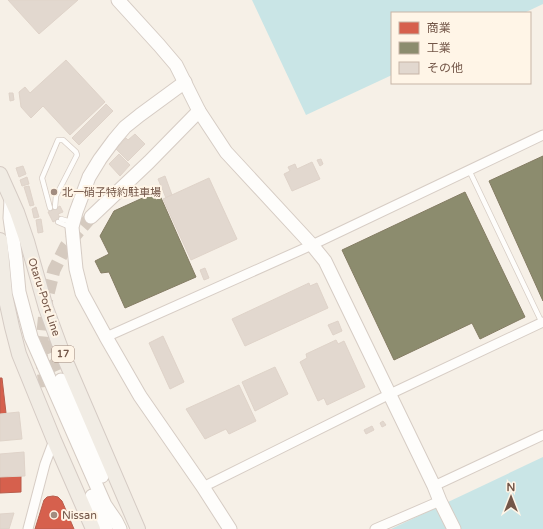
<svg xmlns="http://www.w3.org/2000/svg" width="543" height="529" font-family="'Varela Round','Noto Sans JP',sans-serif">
<rect width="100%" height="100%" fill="#f6f0e7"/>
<g fill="#c9e5e6">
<polygon points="252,0 543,0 543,4 524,13 392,13 392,75 306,115"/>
<polygon points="543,457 543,529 391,529"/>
</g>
<g fill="#d6604d" stroke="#b85d4c">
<polygon points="0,378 2,378 6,413 0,414"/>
<polygon points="21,476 21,492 0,493 0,477"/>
<polygon points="53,496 58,497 62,501 74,529 35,529 44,500 47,497"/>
</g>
<g fill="#8c8c6e" stroke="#847c63">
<polygon points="543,156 543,301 489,181"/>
<polygon points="158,191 196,277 125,308 109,272 101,273 95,261 109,254 100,236 114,211"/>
<polygon points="465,192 525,317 480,339 472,323 394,360 342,250"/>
</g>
<g fill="#e2d8cf" stroke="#dfd3c9">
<polygon points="8,0 78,0 39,34"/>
<polygon points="66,60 105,102 70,135 43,106 31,118 21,107 19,92 25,87 30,93"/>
<polygon points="9,93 13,93 14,100 10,101"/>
<polygon points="106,104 113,111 79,145 72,138"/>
<polygon points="135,134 145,144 128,161 116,149 126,138 128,140"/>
<polygon points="119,154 130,165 120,176 109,164"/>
<polygon points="321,159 323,164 320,166 317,160"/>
<polygon points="312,162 320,179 292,191 284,174 290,171 288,167 295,164 297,169"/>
<polygon points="23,166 26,174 19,177 16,168"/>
<polygon points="165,176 172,195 166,198 158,179"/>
<polygon points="27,177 29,184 22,186 20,180"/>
<polygon points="209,178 237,239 191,260 163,199"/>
<polygon points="29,186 34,205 30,206 24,187"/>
<polygon points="60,206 63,212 58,214 60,218 53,222 48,212"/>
<polygon points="36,207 39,217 34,218 32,209"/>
<polygon points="41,219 43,232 38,233 36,220"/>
<polygon points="205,268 209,278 204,280 200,270"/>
<polygon points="309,283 310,286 317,283 328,308 245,346 232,319"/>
<polygon points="338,321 342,331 333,335 328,325"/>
<polygon points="163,336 184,382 170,389 149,343"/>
<polygon points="336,340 338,344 344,341 365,387 327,405 324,398 318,401 300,362 307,358 306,354"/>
<polygon points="275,367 288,394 255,411 242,382"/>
<polygon points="239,385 256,421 229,434 226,429 205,439 186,409"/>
<polygon points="19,412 22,439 0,441 0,414"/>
<polygon points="383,421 386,425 382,427 380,423"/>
<polygon points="372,426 374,430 366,434 364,430"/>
<polygon points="24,452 25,476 0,477 0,454"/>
<polygon points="14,513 9,529 0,529 0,514"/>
</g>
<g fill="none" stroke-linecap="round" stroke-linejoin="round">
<g stroke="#d5cabf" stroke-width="13" stroke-dasharray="13 6" stroke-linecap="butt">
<polyline points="46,341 49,353 61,380"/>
<polyline points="45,387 41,352 46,302 54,270 66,246 91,217"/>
</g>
<defs>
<g id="lane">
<polyline points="469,170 542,323"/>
<polyline points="50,208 42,178 58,140 63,140 76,152 77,155 56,196 55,207"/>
<polyline points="61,219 71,222"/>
<polyline points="58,222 70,227"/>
</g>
<g id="street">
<polyline points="106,337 312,245 543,135"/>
<polyline points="434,486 543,435"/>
<polyline points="203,487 390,394 543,322"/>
<polyline points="28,529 45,464 54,440"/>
<polyline points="375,529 440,501"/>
</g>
<g id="secondary">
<polyline points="118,0 159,45 176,65 199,111 226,152 312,245 325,261 434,486 440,501 454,529"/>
<polyline points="185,82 140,115 125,127 114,140 100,159 89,177 76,212 72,227 76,269 82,293 106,337 140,396 203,487 230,529"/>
<polyline points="11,199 10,218 16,260 19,292 31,337 105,505 116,521 120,529"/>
<polyline points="91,217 149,162 199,111"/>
<polyline points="61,380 102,476"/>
<polyline points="92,496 106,529"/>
</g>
<g id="primary">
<polyline points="0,174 17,212 27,241 46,308 64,357 138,529"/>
<polyline points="0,240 5,295 12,327 19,354 54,440 93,529"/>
</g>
</defs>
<use href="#lane" stroke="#d7cdc5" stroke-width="6"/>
<use href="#street" stroke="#d7cdc5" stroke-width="11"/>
<use href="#secondary" stroke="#d6ccc4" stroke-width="15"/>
<use href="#primary" stroke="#d5cbc4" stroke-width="16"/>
<use href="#lane" stroke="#fefdfb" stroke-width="4.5"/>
<use href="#street" stroke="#fefdfb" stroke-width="9"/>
<use href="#secondary" stroke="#fefdfb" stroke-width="13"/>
<use href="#primary" stroke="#f1ece4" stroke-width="14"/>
</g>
<g fill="#a18c80" stroke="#fff5e7" stroke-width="1.5">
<circle cx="54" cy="192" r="4"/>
<circle cx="54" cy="515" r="4"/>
</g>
<g text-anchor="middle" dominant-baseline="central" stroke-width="4" stroke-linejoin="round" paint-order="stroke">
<rect fill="#fff5e7" stroke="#9d8678" stroke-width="1" x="52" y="346" width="22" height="16" rx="3"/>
<g font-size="10" font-weight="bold" fill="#735648">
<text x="63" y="354">17</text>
</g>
<g font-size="11" fill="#735648" stroke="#fff5e7" text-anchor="start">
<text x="62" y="192">北一硝子特約駐車場</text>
<text x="62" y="515">Nissan</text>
</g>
<g font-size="11" fill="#735648" stroke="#fff5e7">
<text transform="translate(44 297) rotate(72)">Otaru-Port Line</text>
</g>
</g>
<rect x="391" y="12" width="140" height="72" fill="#fff5e7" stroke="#c7b5a7"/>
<rect x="399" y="22" width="20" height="12" fill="#d6604d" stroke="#c7b5a7"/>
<text x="427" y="32" font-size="12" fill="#735648">商業</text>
<rect x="399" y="42" width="20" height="12" fill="#8c8c6e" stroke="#c7b5a7"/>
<text x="427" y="52" font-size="12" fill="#735648">工業</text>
<rect x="399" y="62" width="20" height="12" fill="#e2d8cf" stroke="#c7b5a7"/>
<text x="427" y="72" font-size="12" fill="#735648">その他</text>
<g transform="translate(511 497)" stroke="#fff5e7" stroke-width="3" paint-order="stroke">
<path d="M0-3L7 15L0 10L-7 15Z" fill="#735648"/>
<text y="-6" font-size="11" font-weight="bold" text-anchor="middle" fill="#735648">N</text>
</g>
</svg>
